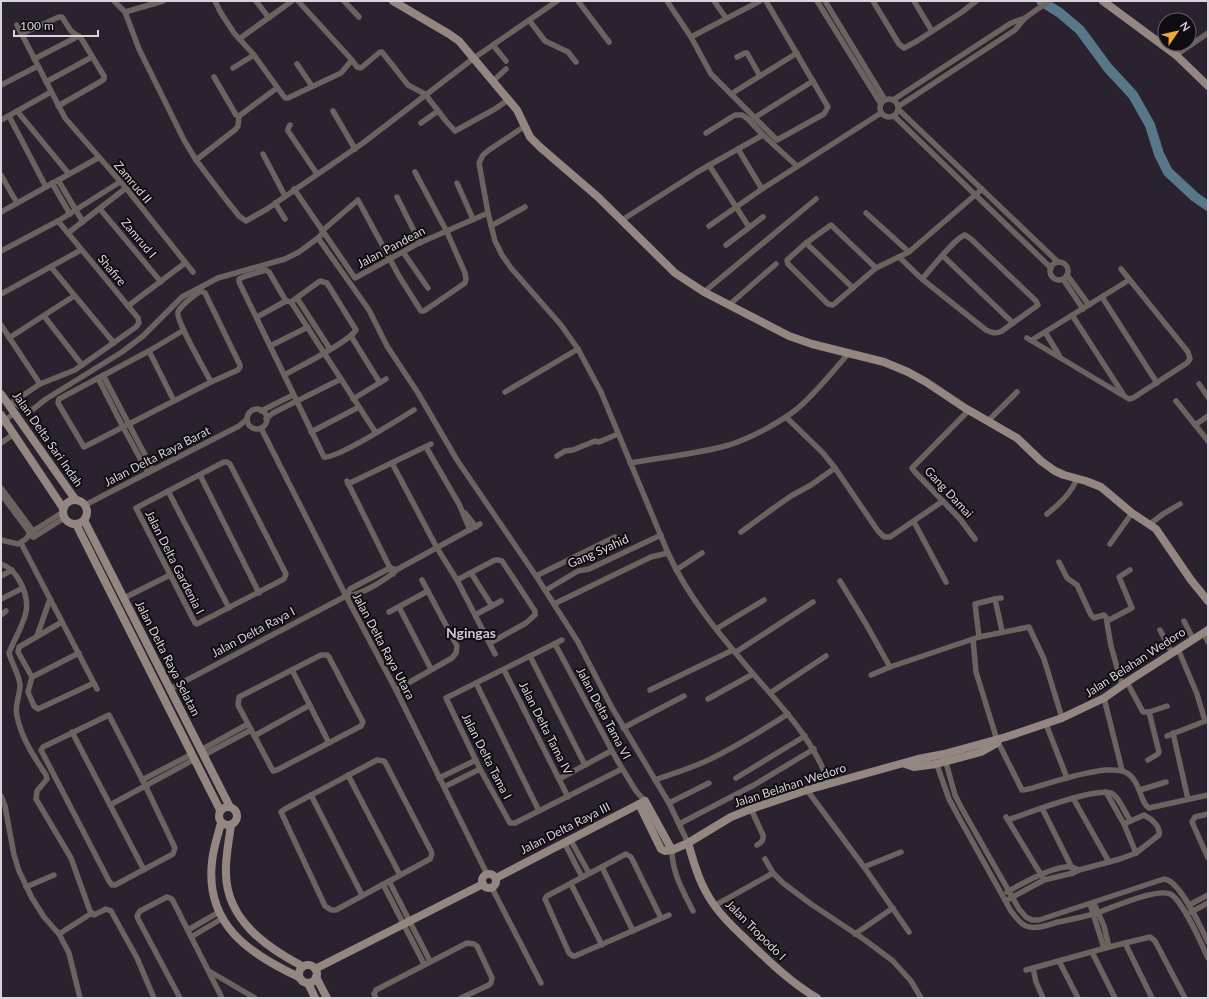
<svg xmlns="http://www.w3.org/2000/svg" width="1209" height="999" font-family="Lato,sans-serif">
<rect width="100%" height="100%" fill="#2a222e"/>
<g fill="none" stroke-linecap="round" stroke-linejoin="round">
<polyline stroke="#58788a" stroke-width="10" points="1041,1 1060,13 1080,30 1108,68 1133,95 1150,125 1159,154 1168,172 1195,197 1208,206"/>
<g stroke="#6c6360" stroke-width="5.5">
<polyline points="114,1 125,12 139,49 184,140 196,160 224,197 239,216 246,221 267,209 363,143 474,58 557,1"/>
<polyline points="215,1 221,13 234,33 254,55 285,98 288,98 341,73 352,60 357,67 361,68 380,52 382,52 408,85 425,94 446,121 455,131 495,109 509,99"/>
<polyline points="256,1 269,18"/>
<polyline points="298,1 352,60"/>
<polyline points="344,1 359,17"/>
<polyline points="578,1 609,42"/>
<polyline points="667,1 691,37 711,74 777,140 824,114 828,107 766,1"/>
<polyline points="714,1 726,18"/>
<polyline points="817,1 881,104"/>
<polyline points="825,1 885,100"/>
<polyline points="873,1 899,44 904,48 917,41 962,12 976,1"/>
<polyline points="914,1 932,31"/>
<polyline points="125,12 163,1"/>
<polyline points="529,20 545,41 568,52 576,62"/>
<polyline points="17,25 65,118 126,188 193,272"/>
<polyline points="21,34 59,17 62,17 71,31 81,38 104,76 104,79 100,82 58,106"/>
<polyline points="691,37 760,1"/>
<polyline points="239,39 292,1"/>
<polyline points="493,45 506,61"/>
<polyline points="1176,55 1208,33"/>
<polyline points="737,57 745,53 747,53 760,76"/>
<polyline points="34,59 79,36"/>
<polyline points="297,64 312,86"/>
<polyline points="233,68 254,55"/>
<polyline points="493,81 506,69"/>
<polyline points="46,82 92,57"/>
<polyline points="1,85 38,66"/>
<polyline points="731,94 797,53"/>
<circle cx="889" cy="108" r="9"/>
<polyline points="893,100 1011,23 1025,18"/>
<polyline points="899,106 1015,30 1025,18 1049,1"/>
<polyline points="899,110 1058,262"/>
<polyline points="17,111 69,174"/>
<polyline points="333,111 355,149"/>
<polyline points="9,116 46,187"/>
<polyline points="239,116 277,88"/>
<polyline points="894,116 1051,268"/>
<polyline points="754,118 813,81"/>
<polyline points="1,120 51,92"/>
<polyline points="421,123 438,111"/>
<polyline points="290,125 288,129 288,131 317,174"/>
<path d="M525 126 489 150 483 155 479 163 488 213 495 241 502 255 511 268 561 325 578 349 601 392 668 553C690 602 727 643 762 684 789 715 816 745 829 784"/>
<polyline points="706,133 735,115 742,115 748,119 763,135 797,166"/>
<polyline points="738,149 762,189"/>
<polyline points="263,154 285,196"/>
<polyline points="196,160 236,129 238,126 239,116 236,115 214,77"/>
<polyline points="709,165 749,227"/>
<polyline points="1,175 17,203"/>
<polyline points="58,180 83,222"/>
<polyline points="52,183 70,214"/>
<polyline points="457,183 473,219"/>
<polyline points="294,189 355,278 417,244 488,213"/>
<polyline points="397,197 420,243"/>
<polyline points="275,203 285,219"/>
<polyline points="100,209 161,282"/>
<polyline points="1,212 98,158"/>
<polyline points="866,213 909,252"/>
<polyline points="622,220 699,171 763,135"/>
<polyline points="491,226 525,207"/>
<polyline points="709,226 762,189 881,113"/>
<polyline points="322,231 358,200 399,276 421,311 424,311 465,283 466,279 465,273 447,232 415,172"/>
<polyline points="68,233 126,188"/>
<polyline points="318,238 369,310 387,346 418,393 457,460 536,576 578,642 611,706 669,803 688,843"/>
<polyline points="806,243 853,288"/>
<polyline points="726,245 763,217"/>
<polyline points="1,251 58,221 120,182"/>
<polyline points="403,252 428,288"/>
<polyline points="943,256 1013,323"/>
<path d="M899 257 922 279 986 330C992 333 996 334 1002 331L1038 305 1036 301 971 239 965 235C956 237 930 270 922 279"/>
<circle cx="1059" cy="271" r="9"/>
<polyline points="51,267 114,343"/>
<polyline points="876,268 831,225 806,243 787,260 788,264 828,304 833,305 876,268 909,252 982,189"/>
<polyline points="1067,275 1089,305"/>
<polyline points="1063,279 1083,309"/>
<polyline points="704,292 816,199"/>
<polyline points="1,294 81,250"/>
<polyline points="1102,297 1157,383"/>
<polyline points="297,298 330,349"/>
<polyline points="729,305 776,264"/>
<polyline points="128,306 185,263"/>
<polyline points="1072,315 1123,394"/>
<polyline points="44,316 82,365"/>
<polyline points="257,317 286,301"/>
<polyline points="1,325 40,384"/>
<path d="M184 330 149 351 59 399 58 403 84 447 211 382 238 370 240 367V365L205 293 201 291C196 294 180 306 178 312 175 319 206 372 211 382"/>
<polyline points="1045,332 1059,355"/>
<polyline points="351,336 380,383"/>
<polyline points="9,338 74,296"/>
<polyline points="1027,338 1129,399 1133,398 1187,363 1190,359 1188,352 1121,269"/>
<polyline points="1032,340 1129,280"/>
<polyline points="270,346 308,327"/>
<polyline points="149,351 174,401"/>
<polyline points="103,375 153,470"/>
<path d="M284 375C299 367 349 342 356 330L327 283 320 281 291 302"/>
<polyline points="98,378 123,427 148,473"/>
<polyline points="1199,384 1208,397"/>
<polyline points="505,392 578,349"/>
<polyline points="353,399 386,379"/>
<polyline points="1176,401 1208,441"/>
<polyline points="13,402 19,406 32,410 46,399 122,352 143,336 182,297 218,278 285,259 299,252 318,238 323,233"/>
<polyline points="10,404 40,384 75,370 136,327 139,323 138,318 58,221"/>
<circle cx="257" cy="419" r="10"/>
<polyline points="969,410 912,468 914,471 960,519 975,539"/>
<polyline points="261,411 293,395"/>
<polyline points="786,417 823,453 835,468 878,531 884,537 890,537 943,501"/>
<polyline points="266,419 273,413 341,379"/>
<polyline points="988,421 1017,392"/>
<polyline points="1,424 14,413"/>
<polyline points="1195,425 1208,416"/>
<polyline points="261,428 346,596 396,690 487,874"/>
<polyline points="311,432 359,407"/>
<path d="M376 433 291 302 286 301 269 272 266 270 246 276 239 279V282L324 457C337 459 399 419 414 410"/>
<polyline points="1,443 14,434"/>
<polyline points="426,447 459,504 470,530"/>
<polyline points="557,456 565,451 573,450 595,441 599,442 618,434"/>
<polygon points="224,462 227,462 230,464 286,574 284,579 197,624 195,623 136,508"/>
<polyline points="392,463 437,548 457,580 495,654"/>
<path d="M630 463C663 457 698 454 729 445 751 438 779 423 797 409 816 393 832 372 849 353"/>
<polyline points="200,475 259,593"/>
<polyline points="347,481 393,574"/>
<polyline points="348,484 431,444"/>
<polyline points="1,488 36,535"/>
<polyline points="168,491 229,608"/>
<polyline points="1,494 33,537"/>
<polyline points="85,505 239,426 247,419"/>
<polyline points="465,513 476,527"/>
<path d="M1047 514C1058 505 1072 493 1077 478"/>
<polyline points="914,522 946,582"/>
<polyline points="1150,524 1163,514 1180,504"/>
<polyline points="741,532 771,510 791,496 811,485 835,468"/>
<polyline points="34,537 64,518"/>
<polyline points="1,540 18,544 26,539 30,533 63,512"/>
<polyline points="21,543 97,689"/>
<polyline points="1110,544 1132,513"/>
<polyline points="1059,562 1067,578 1077,585 1091,615 1094,618 1104,615 1106,617 1111,646 1122,685"/>
<path d="M1 564C10 567 14 572 19 580 37 611 19 626 9 653 12 664 19 674 20 685 20 696 14 706 17 716 21 737 34 757 46 775L47 779 37 791 36 799 71 858 90 911 94 915 106 909 111 911 137 958 154 998"/>
<polyline points="676,570 702,553"/>
<polyline points="471,573 492,606"/>
<polyline points="1,576 12,570"/>
<polyline points="536,576 615,537"/>
<polyline points="457,580 495,560 498,560 502,561 535,611 535,615 526,623 490,643"/>
<polyline points="840,581 866,624 890,667"/>
<polyline points="546,590 578,571 589,569 661,535"/>
<polyline points="346,596 350,589 390,568 394,569"/>
<polyline points="124,598 170,575"/>
<polyline points="1001,598 995,599 1002,631"/>
<polyline points="1,599 23,588"/>
<polyline points="554,604 651,557 668,553"/>
<polyline points="399,607 431,669"/>
<polyline points="389,612 428,591"/>
<polyline points="1,615 6,611"/>
<polyline points="475,615 501,601"/>
<polyline points="1107,621 1132,608 1119,577 1130,570"/>
<polyline points="1184,621 1193,639"/>
<polyline points="62,622 19,647 18,652 32,677 79,653"/>
<polyline points="716,629 764,600"/>
<polyline points="1160,630 1172,653"/>
<polyline points="1203,633 1208,642"/>
<polyline points="37,636 50,599"/>
<polyline points="979,637 975,604 995,599"/>
<path d="M973 639 976 672 997 740 1022 790C1030 790 1038 786 1046 784 1066 778 1085 772 1106 770 1113 770 1121 769 1127 773 1141 782 1140 803 1149 808L1208 795"/>
<polyline points="562,640 446,698 480,769 510,823 515,823 622,769"/>
<polyline points="555,644 617,760 636,791 645,801"/>
<polyline points="1178,649 1197,694 1205,721"/>
<polyline points="736,652 813,602"/>
<polygon points="321,655 327,655 329,657 363,722 361,726 277,770 273,771 238,705 239,697"/>
<polyline points="530,656 585,765"/>
<polyline points="292,670 329,743"/>
<polyline points="504,670 568,797"/>
<polyline points="871,675 890,667 979,637 1029,627 1044,659 1062,718"/>
<polyline points="32,677 28,692 34,706 38,709 94,683"/>
<polyline points="1127,682 1143,712 1149,712 1167,706"/>
<polyline points="476,683 539,811"/>
<path d="M170 689 346 596C360 596 387 579 398 569L480 524"/>
<polyline points="396,690 452,658 456,653 457,646 422,580"/>
<polyline points="650,690 733,650"/>
<polyline points="770,693 826,656"/>
<polyline points="1104,698 1122,770"/>
<polyline points="708,699 753,674"/>
<polygon points="109,715 146,787 175,848 173,854 115,885 112,885 109,881 41,750 43,747"/>
<polyline points="1046,724 1067,778"/>
<polyline points="623,728 684,696"/>
<polyline points="72,732 144,870"/>
<polyline points="1173,733 1188,799"/>
<polyline points="254,736 310,705"/>
<polyline points="1167,736 1208,720"/>
<polyline points="201,750 248,724"/>
<polyline points="204,755 251,730"/>
<path d="M945 759 955 795 961 807 1019 909 1026 917 1032 920H1039L1164 879C1180 880 1201 928 1208 942"/>
<polygon points="377,760 384,761 386,764 431,851 432,854 430,859 336,910 331,910 325,906 281,812 285,809"/>
<polyline points="1148,760 1158,754 1159,752 1149,712"/>
<path d="M936 762 949 799 957 814 1011 911C1015 916 1019 923 1026 926 1036 930 1048 925 1058 922 1070 920 1082 917 1094 914 1109 909 1160 886 1172 895 1185 905 1201 943 1208 958"/>
<polyline points="348,775 400,875"/>
<polyline points="439,778 476,760"/>
<polyline points="736,778 805,736"/>
<polyline points="559,779 611,751"/>
<polyline points="142,780 192,754"/>
<path d="M655 780C672 774 688 769 704 762 733 749 761 731 788 714"/>
<polyline points="444,787 480,769"/>
<polyline points="807,790 864,867 909,932"/>
<polyline points="1140,790 1166,782"/>
<polyline points="1106,792 1124,824 1136,853"/>
<polyline points="311,795 362,895"/>
<polyline points="1,796 5,806 14,855 19,871 32,898 44,917 59,934 69,953 80,998"/>
<polyline points="1073,798 1109,862"/>
<polyline points="669,803 709,783"/>
<polyline points="110,805 195,759"/>
<polyline points="1042,808 1072,868"/>
<path d="M751 809 763 835C764 840 761 843 757 845"/>
<polyline points="1208,814 1195,817 1192,822 1208,858"/>
<polyline points="1006,817 1043,878"/>
<path d="M1008 820C1025 814 1099 785 1113 794 1120 799 1125 813 1130 820"/>
<polyline points="679,824 754,785 814,749"/>
<polyline points="570,839 589,873"/>
<polyline points="564,842 582,877"/>
<path d="M672 850C672 873 683 891 693 911"/>
<polyline points="765,859 773,873 783,883 811,904 865,940 893,961 911,981 921,998"/>
<polyline points="602,867 633,931"/>
<polyline points="864,867 901,852"/>
<polyline points="389,881 430,961"/>
<polyline points="383,884 424,964"/>
<polyline points="571,884 602,945"/>
<polyline points="26,887 54,875"/>
<polyline points="492,888 541,983"/>
<path d="M1007 892C1021 884 1051 868 1066 867 1071 866 1074 868 1079 870"/>
<path d="M1009 899 1044 880 1073 873 1079 870 1120 859 1136 853 1159 835C1161 827 1152 819 1144 815L1124 824"/>
<polyline points="1094,903 1104,926 1109,947"/>
<polyline points="1090,904 1104,948"/>
<polyline points="1189,905 1208,895"/>
<polyline points="714,906 773,873"/>
<polyline points="1191,912 1208,903"/>
<polyline points="661,918 634,863 631,857 626,854 547,896 545,899 569,953 573,956 575,956 669,915"/>
<polyline points="188,930 219,912"/>
<polyline points="59,934 92,913"/>
<polyline points="855,934 893,908"/>
<polyline points="191,937 223,918"/>
<polyline points="1125,943 1152,998"/>
<polyline points="1092,952 1115,998"/>
<polyline points="1059,961 1078,998"/>
<polyline points="1033,968 1036,982 1043,998"/>
<polyline points="1026,970 1109,947 1150,937 1155,941 1185,998"/>
<polyline points="209,971 255,998"/>
<polyline points="180,998 138,919 137,916 140,911 167,897 172,899 222,998"/>
<polyline points="376,998 374,994 376,990 467,943 474,944 477,946 492,978 491,983 489,985 461,998"/>
</g>
<g stroke="#948782" stroke-width="8">
<polyline points="393,1 449,34 459,41 517,110 530,137 540,147 598,197 675,273 704,292 789,336 812,344 884,362 908,372 926,382 965,408 1017,438 1041,461 1055,471 1064,475 1086,481 1101,487 1132,513 1156,529 1191,580 1208,601"/>
<polyline points="1103,1 1176,55 1208,86"/>
<polyline points="1,394 75,499"/>
<polyline points="1,415 63,508"/>
<circle cx="75" cy="512" r="12"/>
<polyline points="84,520 230,807"/>
<polyline points="76,524 220,810"/>
<polyline points="905,764 914,767 936,764 981,752 997,743"/>
<polyline points="639,804 661,849 665,851 672,850 688,843 731,817 751,809 807,790 918,759 944,754 1006,737 1062,718 1104,698 1127,682 1208,630"/>
<circle cx="228" cy="816" r="9"/>
<path d="M221 823C218 835 213 849 212 862 205 924 249 954 299 977"/>
<path d="M231 825C229 841 225 858 226 874 227 920 266 947 302 966"/>
<path d="M688 843C693 859 697 877 706 892 717 913 735 929 752 945 773 965 793 984 817 998"/>
<circle cx="489" cy="881" r="7"/>
<polyline points="496,878 645,801 672,850"/>
<circle cx="308" cy="974" r="9"/>
<polyline points="315,969 483,884"/>
<polyline points="316,977 327,998"/>
<polyline points="308,983 315,998"/>
</g>
</g>
<g text-anchor="middle" dominant-baseline="central" stroke-width="4" stroke-linejoin="round" paint-order="stroke">
<g font-size="12" fill="#d9d4dc" stroke="#100d12">
<text transform="translate(133 182) rotate(50)">Zamrud II</text>
<text transform="translate(139 238) rotate(50)">Zamrud I</text>
<text transform="translate(391 247) rotate(-28)">Jalan Pandean</text>
<text transform="translate(112 270) rotate(50)">Shafire</text>
<text transform="translate(48 439) rotate(55)">Jalan Delta Sari Indah</text>
<text transform="translate(157 456) rotate(-27)">Jalan Delta Raya Barat</text>
<text transform="translate(949 492) rotate(47)">Gang Damai</text>
<text transform="translate(598 551) rotate(-24)">Gang Syahid</text>
<text transform="translate(175 562) rotate(63)">Jalan Delta Gardenia I</text>
<text transform="translate(253 632) rotate(-28)">Jalan Delta Raya I</text>
<text transform="translate(384 646) rotate(62)">Jalan Delta Raya Utara</text>
<text transform="translate(168 658) rotate(63)">Jalan Delta Raya Selatan</text>
<text transform="translate(1135 662) rotate(-33)">Jalan Belahan Wedoro</text>
<text transform="translate(604 713) rotate(62)">Jalan Delta Tama VI</text>
<text transform="translate(546 728) rotate(63)">Jalan Delta Tama IV</text>
<text transform="translate(487 756) rotate(63)">Jalan Delta Tama I</text>
<text transform="translate(790 785) rotate(-18)">Jalan Belahan Wedoro</text>
<text transform="translate(565 828) rotate(-27)">Jalan Delta Raya III</text>
<text transform="translate(756 930) rotate(45)">Jalan Tropodo I</text>
</g>
<g font-size="14" font-weight="bold" fill="#d0c6d7" stroke="#100d12">
<text x="471" y="632">Ngingas</text>
</g>
</g>
<rect width="1209" height="999" fill="none" stroke="#d9d4dc" stroke-width="4"/>
<g transform="translate(1177 32) rotate(56)"><circle r="19" fill="#100d12" stroke="#605d63"/>
<path d="M0-3L7 15L0 10L-7 15Z" fill="#eda83b"/>
<text y="-6" font-size="11" font-weight="bold" text-anchor="middle" fill="#d9d4dc">N</text>
</g>
<path d="M14 30v6h84v-6" fill="none" stroke="#d9d4dc" stroke-width="2"/>
<text x="20" y="30" font-size="12" fill="#d9d4dc" stroke="#100d12" stroke-width="3" paint-order="stroke">100 m</text>
</svg>
